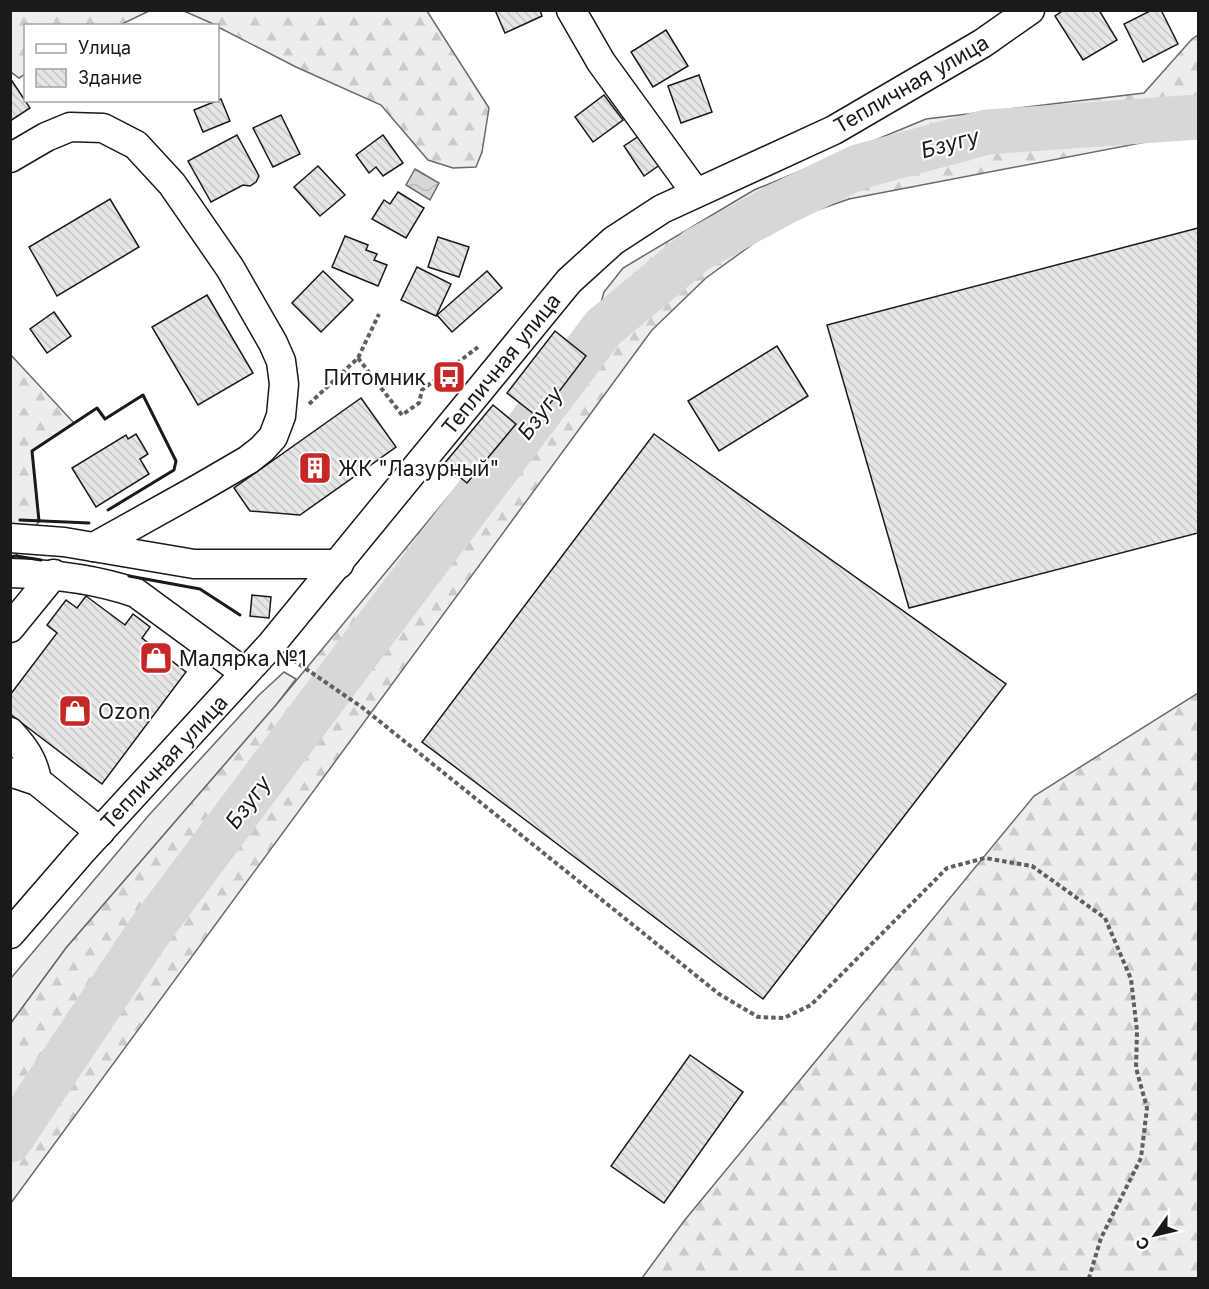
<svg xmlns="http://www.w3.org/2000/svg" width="1209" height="1289" font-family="Inter,sans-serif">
<defs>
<pattern id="forest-firs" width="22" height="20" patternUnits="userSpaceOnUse" patternTransform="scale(1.5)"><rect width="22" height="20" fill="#ededed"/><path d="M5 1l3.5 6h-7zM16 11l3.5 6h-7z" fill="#cbcbcb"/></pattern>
<pattern id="water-waves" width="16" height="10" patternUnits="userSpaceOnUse" patternTransform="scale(1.5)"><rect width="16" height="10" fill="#d7d7d7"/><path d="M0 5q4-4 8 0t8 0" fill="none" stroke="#b8b8b8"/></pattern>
<pattern id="building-back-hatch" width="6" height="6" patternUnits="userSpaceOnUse" patternTransform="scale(1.5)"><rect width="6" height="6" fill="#e6e6e6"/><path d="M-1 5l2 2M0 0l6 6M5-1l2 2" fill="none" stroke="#c5c5c5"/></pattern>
</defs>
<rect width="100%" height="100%" fill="#fff"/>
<polygon fill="#ededed" stroke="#6a6a6a" stroke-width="1.5" points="284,672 296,679 276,705 66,948 11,1023 11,978 149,815 259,695"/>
<g fill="url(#forest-firs)" stroke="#6a6a6a" stroke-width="1.5">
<polygon points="10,11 11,10 149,11 120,25 26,26 25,74 19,78 11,72"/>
<polygon points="184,11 427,11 489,108 482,152 476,167 453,168 428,160 381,105 296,67 218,27 218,26"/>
<polygon points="1198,35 1198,132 849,199 783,222 706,278 652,330 11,1203 11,1023 66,948 276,705 453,491 528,432 592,333 604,292 623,268 754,190 926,119 1144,93 1192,39"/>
<polygon points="10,354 74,423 32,451 39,521 16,556 11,557"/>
<polygon points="1198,693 1198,1278 642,1278 684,1221 1034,796"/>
</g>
<polygon fill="url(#water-waves)" stroke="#6a6a6a" stroke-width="1.5" points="415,169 439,183 430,200 406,185"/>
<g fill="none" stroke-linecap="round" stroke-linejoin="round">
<polyline stroke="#d7d7d7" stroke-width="45" points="10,1140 148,933 344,671 603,328 698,249 783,203 858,167 987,132 1198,117"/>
</g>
<g fill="url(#building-back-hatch)" stroke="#1a1a1a" stroke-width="1.5">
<polygon points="495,10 540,10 542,16 505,33"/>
<polygon points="1064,10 1099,10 1117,40 1083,60 1055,16"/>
<polygon points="1152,10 1161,10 1178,44 1143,62 1124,24"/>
<polygon points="666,30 688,66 653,87 631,52"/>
<polygon points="699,75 712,112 681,123 668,86"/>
<polygon points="10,78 30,108 10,121"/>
<polygon points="604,95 623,120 593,142 575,117"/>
<polygon points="221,99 230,121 203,132 194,110"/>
<polygon points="281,115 300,154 273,167 253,128"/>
<polygon points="648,130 668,159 644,176 624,146"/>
<polygon points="237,135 259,176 256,182 250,186 243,185 211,202 188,161"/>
<polygon points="383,135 403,163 383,176 376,167 369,173 356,155"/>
<polygon points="318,166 345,195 320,216 294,187"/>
<polygon points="398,192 424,208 406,238 372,219 384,200 390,204"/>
<polygon points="110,199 139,247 57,296 29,247"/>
<polygon points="1198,228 1198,533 909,608 827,325"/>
<polygon points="345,236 368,245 366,250 377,254 374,260 387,265 378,286 332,267"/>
<polygon points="438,237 469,247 459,277 428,267"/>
<polygon points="417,267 451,284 436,316 401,300"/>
<polygon points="323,271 353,300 321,332 292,303"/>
<polygon points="487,271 502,288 452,332 437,315"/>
<polygon points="207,295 253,373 198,405 152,327"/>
<polygon points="54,312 71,336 47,353 30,329"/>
<polygon points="555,331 586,356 539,418 507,393"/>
<polygon points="777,346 808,396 719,451 688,401"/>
<polygon points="361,398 396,447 300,515 250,511 234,488"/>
<polygon points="493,405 516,424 467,483 444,464"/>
<polygon points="136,434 148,454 140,459 149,474 96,507 72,468 126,435 128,439"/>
<polygon points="654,434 1006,684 763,999 422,742"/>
<polygon points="252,595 271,597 269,618 250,616"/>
<polygon points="86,596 125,625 133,614 150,627 142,638 186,672 102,784 10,714 10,695 57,633 47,625 66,600 77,608"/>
<polygon points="690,1055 743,1092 664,1203 611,1166"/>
</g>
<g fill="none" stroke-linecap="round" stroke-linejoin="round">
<defs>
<g id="minor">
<polyline points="571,10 601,62 696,193"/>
<polyline points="10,158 46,137 70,127 103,128 136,145 172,184 230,268 273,343 281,361 284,384 281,416 273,437 262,449 248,460 198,489 94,547"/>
<polyline points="10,538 64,542 194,564 339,564"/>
<path d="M10 573C54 574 96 579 136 593L245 673"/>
<polyline points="10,628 54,574"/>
<path d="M10 732C24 747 34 761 37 781"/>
<polyline points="10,772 37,781 100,832"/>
<polyline points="10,934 81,852 270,646 569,281 613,241 662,209 834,130 983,43 1030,10"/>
</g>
</defs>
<use href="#minor" stroke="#1a1a1a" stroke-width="31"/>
<g stroke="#5f5f5f" stroke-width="4" stroke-dasharray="4.5 3" stroke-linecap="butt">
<polyline points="358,358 402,415 419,403 422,390 478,347"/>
<polyline points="309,404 358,358 379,314"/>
<polyline points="293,660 363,708 719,994 758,1017 784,1018 811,1005 947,868 985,858 1032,866 1105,918 1131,979 1137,1031 1136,1068 1147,1108 1141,1158 1101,1238 1089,1278"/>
</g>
<use href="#minor" stroke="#fff" stroke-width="28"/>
<g stroke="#1a1a1a" stroke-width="3">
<polyline points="20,520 89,523"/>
<polyline points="39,521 32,451 97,408 105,419 143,395 176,461 174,470 108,510"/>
<polyline points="10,557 16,556 41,560"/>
<polyline points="129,576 200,589 240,615"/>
</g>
</g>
<defs>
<symbol id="bus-square" viewBox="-11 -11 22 22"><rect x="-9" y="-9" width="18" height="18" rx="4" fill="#c62828" stroke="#fff"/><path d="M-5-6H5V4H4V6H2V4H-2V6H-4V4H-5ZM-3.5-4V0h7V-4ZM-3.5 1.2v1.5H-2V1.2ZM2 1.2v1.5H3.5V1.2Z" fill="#fff"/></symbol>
<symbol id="building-square" viewBox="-11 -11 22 22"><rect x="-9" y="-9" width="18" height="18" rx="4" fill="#c62828" stroke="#fff"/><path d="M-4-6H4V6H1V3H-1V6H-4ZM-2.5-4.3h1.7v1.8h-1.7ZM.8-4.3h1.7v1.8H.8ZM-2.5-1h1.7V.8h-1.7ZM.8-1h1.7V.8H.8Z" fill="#fff"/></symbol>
<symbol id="shop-square" viewBox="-11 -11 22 22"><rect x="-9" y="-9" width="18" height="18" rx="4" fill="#c62828" stroke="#fff"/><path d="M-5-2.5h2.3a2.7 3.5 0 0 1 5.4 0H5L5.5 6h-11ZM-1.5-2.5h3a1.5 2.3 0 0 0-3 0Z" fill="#fff"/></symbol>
</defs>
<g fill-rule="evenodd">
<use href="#bus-square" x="430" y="358" width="38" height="38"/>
<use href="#building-square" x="296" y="449" width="38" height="38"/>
<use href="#shop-square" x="137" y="639" width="38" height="38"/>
<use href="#shop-square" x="56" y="692" width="38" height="38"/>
</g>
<g text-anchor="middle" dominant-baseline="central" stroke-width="4.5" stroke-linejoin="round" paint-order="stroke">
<g font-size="21" fill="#1a1a1a" stroke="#fff">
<text transform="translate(911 84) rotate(-30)">Тепличная улица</text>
<text transform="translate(501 364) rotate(-51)">Тепличная улица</text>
<text transform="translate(164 762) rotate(-47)">Тепличная улица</text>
</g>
<g font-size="21" fill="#1a1a1a" stroke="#fff" text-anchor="start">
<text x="426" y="377" text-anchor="end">Питомник</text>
<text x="338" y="468">ЖК "Лазурный"</text>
<text x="179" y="658">Малярка №1</text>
<text x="98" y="711">Ozon</text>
</g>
<g font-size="22" font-style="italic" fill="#1a1a1a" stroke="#fff">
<text transform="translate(950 143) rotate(-15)">Бзугу</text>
<text transform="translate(540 413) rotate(-53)">Бзугу</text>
<text transform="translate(248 802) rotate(-53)">Бзугу</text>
</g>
</g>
<rect width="1209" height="1289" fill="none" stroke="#1a1a1a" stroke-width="24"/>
<rect x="24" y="24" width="195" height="78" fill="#ffffff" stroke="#a3a3a3" stroke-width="1.5"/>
<rect x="36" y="44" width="30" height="9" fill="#ffffff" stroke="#a3a3a3" stroke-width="1.5"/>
<text x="78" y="54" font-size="18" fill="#1a1a1a">Улица</text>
<rect x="36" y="69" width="30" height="18" fill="url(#building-back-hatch)" stroke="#a3a3a3" stroke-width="1.5"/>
<text x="78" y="84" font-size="18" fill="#1a1a1a">Здание</text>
<g transform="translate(1155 1235) rotate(236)" stroke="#ffffff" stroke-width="4.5" paint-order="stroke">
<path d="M0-4.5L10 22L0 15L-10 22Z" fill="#1a1a1a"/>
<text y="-9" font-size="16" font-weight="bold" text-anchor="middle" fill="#1a1a1a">С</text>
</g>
</svg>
